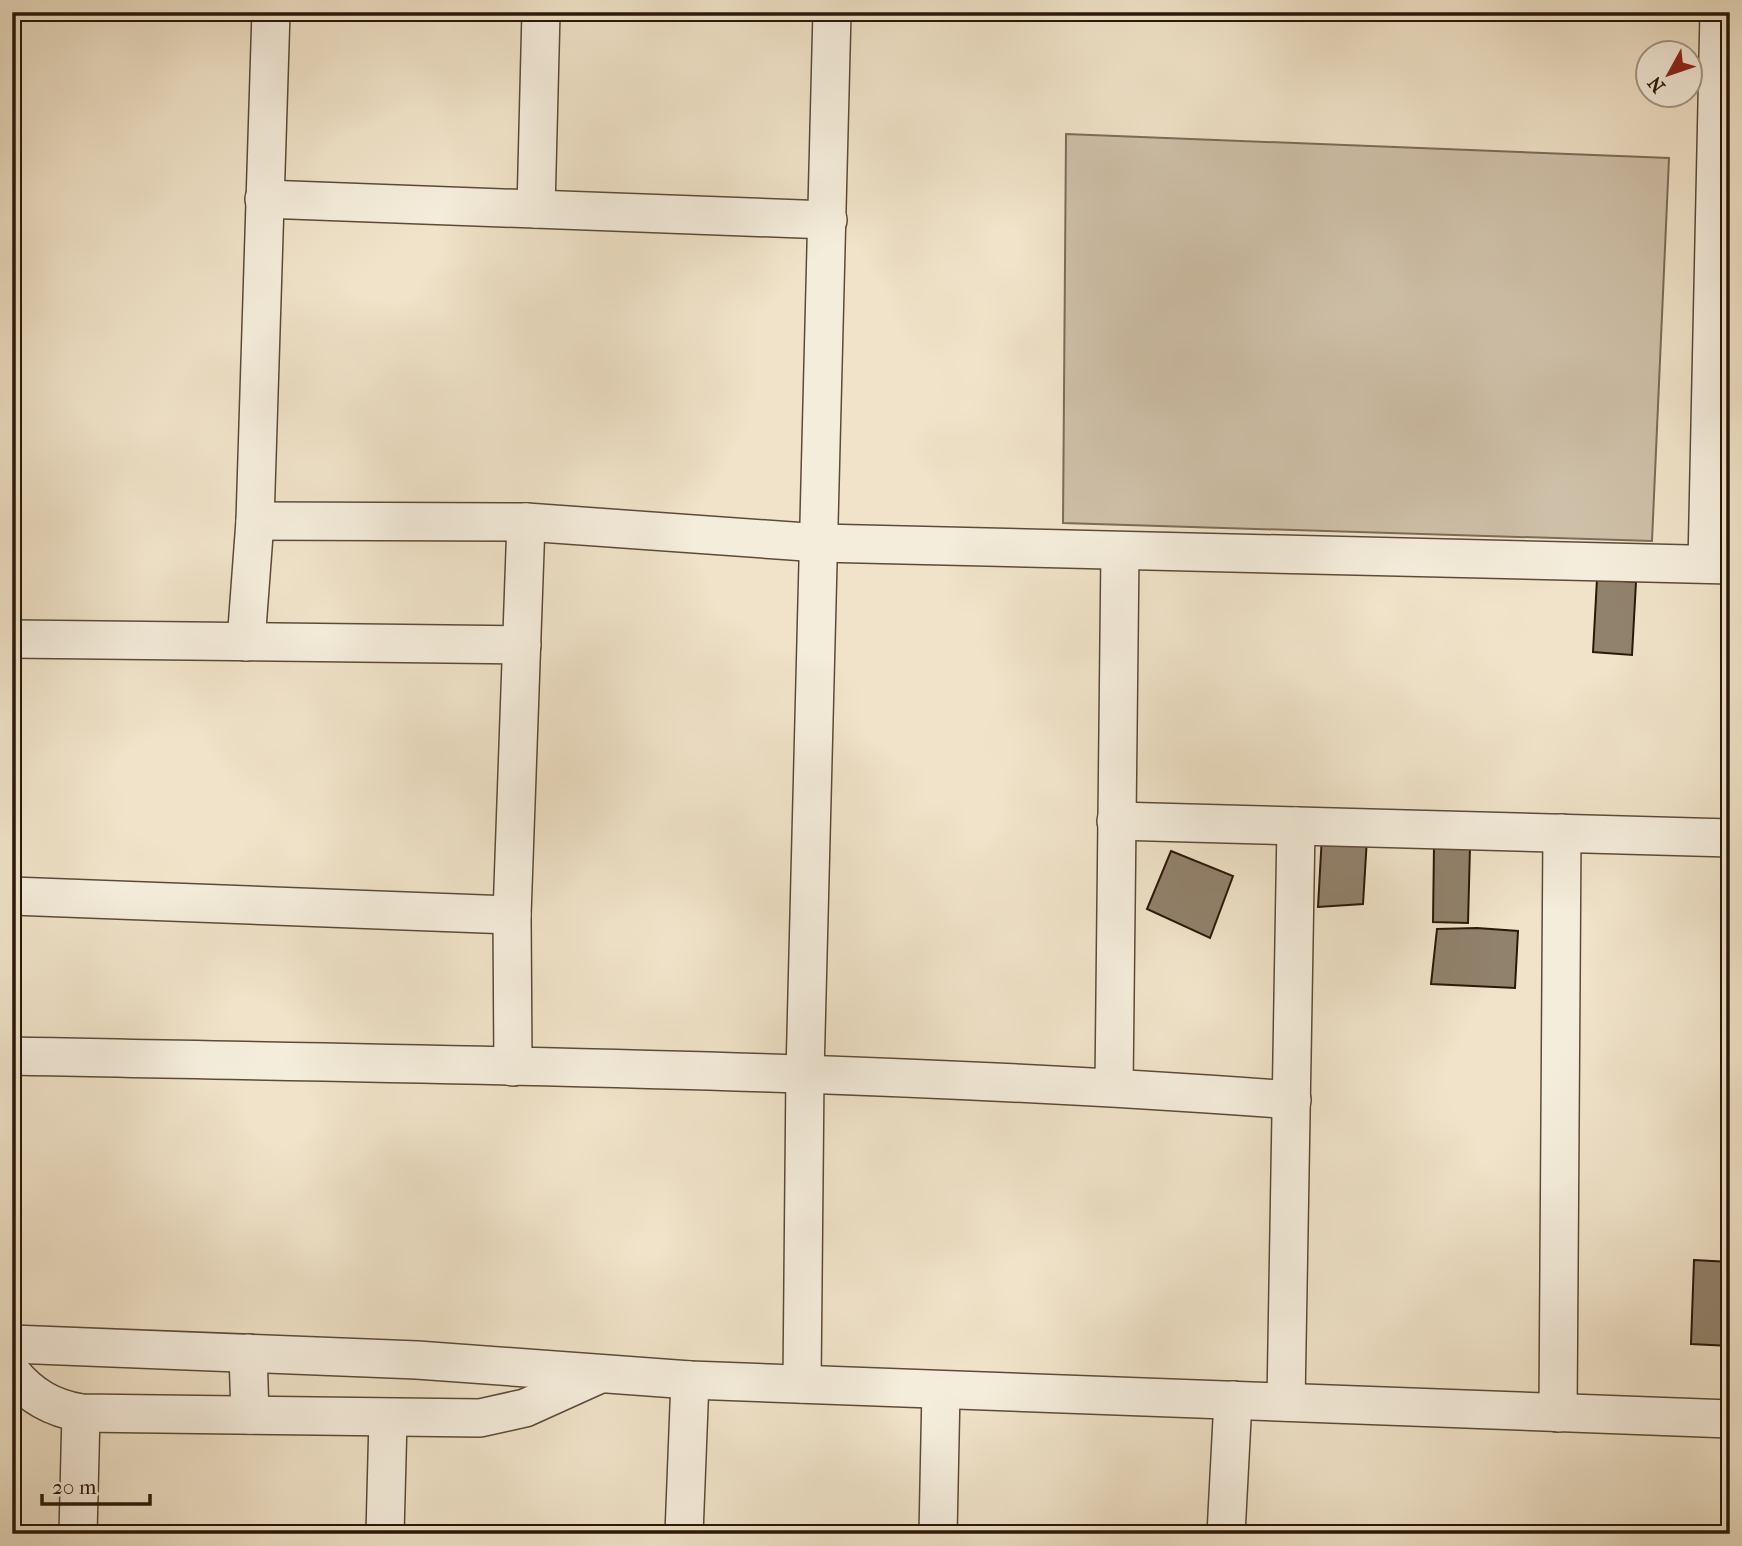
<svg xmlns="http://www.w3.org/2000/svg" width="1742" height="1546" font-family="'IM FELL French Canon',serif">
<rect width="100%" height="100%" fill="#f0e3c9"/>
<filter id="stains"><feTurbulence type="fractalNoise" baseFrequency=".00286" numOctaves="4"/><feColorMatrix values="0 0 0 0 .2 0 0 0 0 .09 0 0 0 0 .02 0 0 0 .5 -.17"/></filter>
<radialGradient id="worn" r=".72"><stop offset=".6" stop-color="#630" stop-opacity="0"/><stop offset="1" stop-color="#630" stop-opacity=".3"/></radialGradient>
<polygon fill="#cec0a8" stroke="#7c6c58" stroke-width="2" points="1066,134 1669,158 1652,541 1063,523"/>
<g fill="#91826c" stroke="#2a1808" stroke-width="2">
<polygon points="1597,579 1636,582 1632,655 1593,652"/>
<polygon points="1322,835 1367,838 1363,904 1318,907"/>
<polygon points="1434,846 1470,847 1468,923 1433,922"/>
<polygon points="1171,851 1233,876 1210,938 1147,909"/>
<polygon points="1477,928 1518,931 1515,988 1431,984 1437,929"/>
<polygon points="1694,1260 1730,1262 1730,1346 1691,1344"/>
</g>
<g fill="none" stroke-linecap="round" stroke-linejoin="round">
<defs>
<g id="street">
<polyline points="264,199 828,220"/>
<polyline points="536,209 541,12"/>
<polyline points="255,521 526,522 820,543 1730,565"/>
<polyline points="1707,564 1719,12"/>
<polyline points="12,639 522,645"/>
<polyline points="246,642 255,521 271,12"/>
<polyline points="1116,821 1730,838"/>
<polyline points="12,896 512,915"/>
<path d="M12 1056C439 1065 866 1068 1292 1100"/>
<polyline points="513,1067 512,915 526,522"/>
<polyline points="1114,1087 1120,551"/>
<polyline points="12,1344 417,1360 690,1380 1730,1419"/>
<polyline points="248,1353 250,1415"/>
<path d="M12 1373C31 1396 52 1408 81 1413L480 1418 525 1408 598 1375"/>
<polyline points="802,1384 805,1073 832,12"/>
<polyline points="1286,1402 1296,826"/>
<polyline points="1558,1413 1562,833"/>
<polyline points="78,1534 81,1413"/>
<polyline points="385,1534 388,1419"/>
<polyline points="684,1534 690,1380"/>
<polyline points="938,1534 941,1390"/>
<polyline points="1226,1534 1233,1400"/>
</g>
</defs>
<use href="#street" stroke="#5c4b38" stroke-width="40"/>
<use href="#street" stroke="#f5eddc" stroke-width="37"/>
</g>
<rect width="1742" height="1546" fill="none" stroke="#f0e3c9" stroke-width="42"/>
<rect x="14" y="14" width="1714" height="1518" fill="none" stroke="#2a1808" stroke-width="3.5"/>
<rect x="21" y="21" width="1700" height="1504" fill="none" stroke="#2a1808" stroke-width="2"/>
<g transform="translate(1669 74) rotate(230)"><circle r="33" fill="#f5eddc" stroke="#a49887" stroke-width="2"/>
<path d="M0-5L12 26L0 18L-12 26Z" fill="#8f2418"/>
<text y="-10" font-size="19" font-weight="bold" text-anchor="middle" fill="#2a1808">N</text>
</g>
<path d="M42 1494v10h108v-10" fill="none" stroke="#2a1808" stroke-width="3.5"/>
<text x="52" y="1494" font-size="21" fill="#2a1808" stroke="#f5eddc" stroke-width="5" paint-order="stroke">20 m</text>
<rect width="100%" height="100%" filter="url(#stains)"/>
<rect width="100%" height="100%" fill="url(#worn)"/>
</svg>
